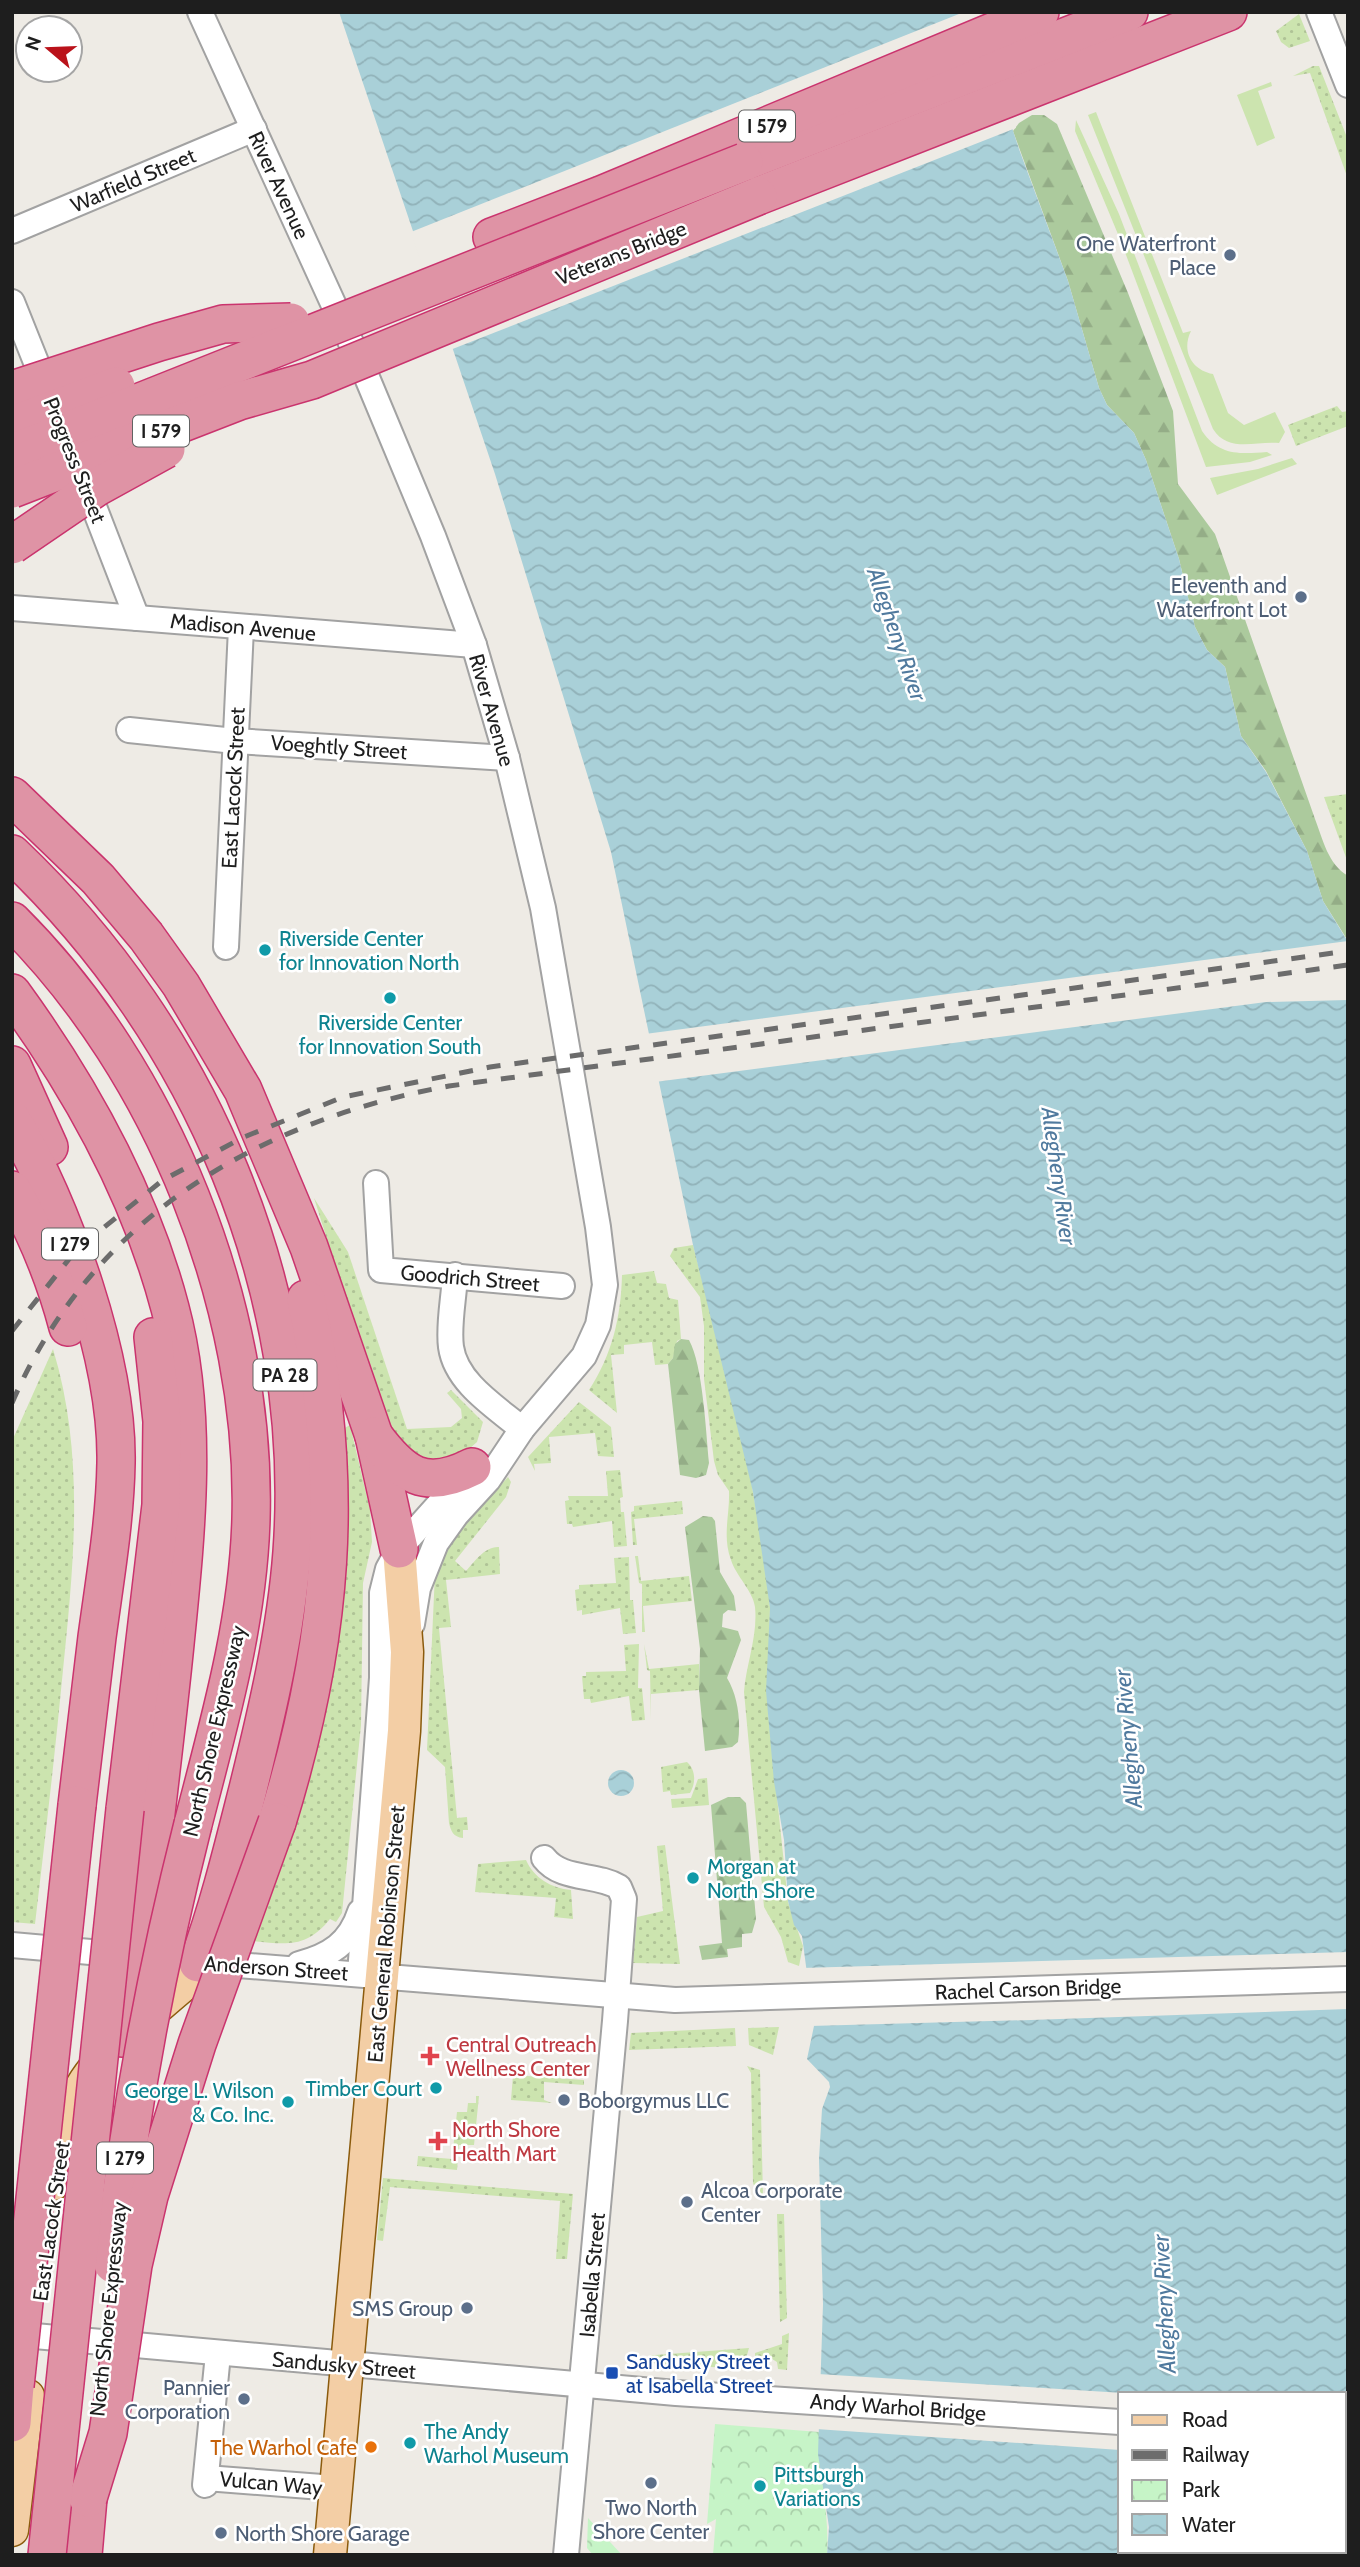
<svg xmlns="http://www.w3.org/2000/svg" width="1360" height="2567" font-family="Cabin,sans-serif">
<defs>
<pattern id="grass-dots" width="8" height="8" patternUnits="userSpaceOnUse" patternTransform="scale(1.75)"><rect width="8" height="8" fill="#cce4af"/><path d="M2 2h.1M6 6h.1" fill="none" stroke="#afc396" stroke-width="1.8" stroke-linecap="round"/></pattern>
<pattern id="forest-firs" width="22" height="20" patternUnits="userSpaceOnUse" patternTransform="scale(1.75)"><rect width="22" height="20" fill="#acca9d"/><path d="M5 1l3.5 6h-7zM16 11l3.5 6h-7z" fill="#94ad87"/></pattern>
<pattern id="park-crowns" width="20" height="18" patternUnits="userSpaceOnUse" patternTransform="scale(1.75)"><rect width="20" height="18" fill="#c6f4c7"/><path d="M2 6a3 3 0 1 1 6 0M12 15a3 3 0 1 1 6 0" fill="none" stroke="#aad1aa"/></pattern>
<pattern id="water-waves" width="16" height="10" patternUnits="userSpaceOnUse" patternTransform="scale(1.75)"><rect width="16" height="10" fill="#a9d0d8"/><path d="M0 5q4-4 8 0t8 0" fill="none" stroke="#91b2b9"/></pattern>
</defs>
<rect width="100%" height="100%" fill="#eeebe5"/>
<g fill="url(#grass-dots)">
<polygon points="1299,14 1310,41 1289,48 1281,42 1276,31"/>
<polygon points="1313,66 1319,66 1348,140 1348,179 1310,73 1293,76"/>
<polygon points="1337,406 1342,412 1348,411 1348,426 1296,446 1288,425"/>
<polygon points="1348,794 1348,863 1324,797"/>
<polygon points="314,1198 348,1252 407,1429 451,1427 462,1418 461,1409 447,1393 451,1390 483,1422 477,1442 446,1469 407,1464 367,1366"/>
<path d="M693 1245 746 1451 767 1574 770 1608 768 1711 788 1902 803 1946 799 1966 788 1962 781 1937 764 1907 744 1692C746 1664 758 1636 755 1607 753 1591 736 1576 731 1560 722 1536 730 1514 729 1491L718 1475 714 1461 704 1379V1326L700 1297 670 1256 674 1248Z"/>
<path d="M654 1271 657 1283 666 1284 669 1298 678 1300 681 1339 677 1341 673 1358 668 1364 655 1365 652 1342 624 1345V1354L611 1355 617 1413 589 1390C612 1355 621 1317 622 1275Z"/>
<path d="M53 1349C85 1454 74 1562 63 1670 55 1755 45 1839 35 1924L12 1922V1441Z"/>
<polygon points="579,1402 611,1427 614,1457 598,1456 595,1433 549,1437 551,1463 534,1464 535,1471 528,1457"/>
<path d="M350 1425 370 1510 372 1542 363 1583 361 1725 342 1913 336 1922 330 1919C306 1949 286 1944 252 1941L315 1756 334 1658 343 1429Z"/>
<polygon points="620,1470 623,1497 620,1498 621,1512 624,1512 627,1546 614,1547 612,1521 573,1527 572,1524 567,1524 565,1501 569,1500 568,1496 608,1496 606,1471"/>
<path d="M508 1477 511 1482 506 1497 455 1561 466 1571C475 1561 485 1546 499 1547L500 1574 446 1580 451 1627 439 1628 457 1818 467 1817 468 1830H463V1838C453 1837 451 1831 449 1823L445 1767 427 1750 435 1573 450 1542Z"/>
<polygon points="682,1501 683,1514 634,1519 637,1545 633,1545 631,1512 634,1511 634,1506"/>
<polygon points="635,1556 638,1556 641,1581 689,1576 692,1601 643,1606 645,1632 642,1632 642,1584 639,1583"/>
<polygon points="629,1557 630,1600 633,1600 636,1633 623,1634 620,1608 582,1615 582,1610 577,1611 575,1590 579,1589 579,1585 616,1583 614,1558"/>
<polygon points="639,1644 638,1688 642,1688 645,1720 632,1721 629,1696 591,1703 590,1699 584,1699 582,1676 586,1676 586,1672 626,1671 624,1645"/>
<polygon points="644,1644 649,1669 699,1664 699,1690 651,1694 651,1720 650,1671 647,1670"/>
<path d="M687 1762C696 1770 696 1783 690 1793L671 1795 670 1791 663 1792 661 1767Z"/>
<polygon points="707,1778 709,1805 672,1808 671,1799 691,1798 698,1779"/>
<polygon points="665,1845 680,1964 633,1963 637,1917 663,1911 657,1846"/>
<path d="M526 1860C534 1878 551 1888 571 1890L573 1919 554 1917 556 1898 475 1892 478 1864Z"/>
<polygon points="779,2027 773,2055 749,2045 748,2028"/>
<polygon points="735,2028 736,2046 629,2050 631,2033"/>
<polygon points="747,2066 760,2070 763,2196 758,2196 753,2183 751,2073"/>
<polygon points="513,2075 584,2080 584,2085 544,2082 544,2100 552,2103 511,2100"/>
<polygon points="476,2096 479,2096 474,2145 459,2145 457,2170 417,2166 418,2156 452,2159 457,2112 467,2112 468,2103 476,2103"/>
<polygon points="383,2178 573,2194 567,2259 556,2259 560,2201 390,2187 383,2241 377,2240"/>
<polygon points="777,2214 784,2214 787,2318 780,2322"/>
<polygon points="789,2333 787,2370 778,2369 777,2362 772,2359 768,2361 767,2369 755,2369 755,2353 782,2344 782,2336"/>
<polygon points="749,2348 743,2369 648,2363 650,2356 655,2355"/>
</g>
<g fill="url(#forest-firs)">
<path d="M1032 115H1044L1057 124 1128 293 1173 411 1178 484 1215 534 1315 819C1323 840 1328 864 1348 876V941L1323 901 1307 851 1266 771 1241 736 1225 667 1207 650 1195 627 1179 559 1146 460 1134 433 1107 405 1099 388 1068 281 1013 131 1019 123Z"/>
<path d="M681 1339 689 1340C703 1365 706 1433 709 1463L706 1475 696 1478 680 1475 668 1364 673 1358 675 1344Z"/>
<path d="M703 1516 712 1517 715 1521 720 1572 734 1596 736 1611 728 1610 723 1614 722 1627 738 1631 741 1640 727 1678C738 1696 741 1721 738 1742L732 1747 705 1751 699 1690 700 1649 685 1527Z"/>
<polygon points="728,1797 740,1797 746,1803 756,1919 752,1933 742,1934 742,1947 727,1949 728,1957 702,1960 699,1946 722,1943 711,1805"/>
</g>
<g fill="url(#park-crowns)">
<path d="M715 2424 819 2432C818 2473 830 2513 827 2555H713L716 2519 707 2524Z"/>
<polygon points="588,2518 622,2555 593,2555 587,2548"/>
</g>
<g fill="#cce4af">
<polygon points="1271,82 1272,86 1258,91 1275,138 1257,146 1237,95"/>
<path d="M1096 112 1183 333 1191 331C1181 351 1192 370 1213 374L1228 413 1244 425 1275 412 1285 432 1279 443C1255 441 1228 453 1213 429L1088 115Z"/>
<path d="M1076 120 1119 214 1202 431C1219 456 1240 454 1267 452L1272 455 1250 462 1206 467 1120 239 1075 131Z"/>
<polygon points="1292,458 1297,464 1217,495 1210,478 1258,469"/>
</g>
<g fill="url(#water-waves)" fill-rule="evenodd">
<path d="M339 12H974L1019 149 1068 281 1099 388 1107 405 1134 433 1146 460 1179 559 1195 627 1207 650 1225 667 1241 736 1266 772 1307 851 1323 901 1348 942V2555H827L829 2527 818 2454 823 2304 819 2159 822 2109 830 2087 829 2082 807 2059 814 2026 802 1936 794 1925 788 1901 784 1840 774 1782 766 1691 770 1608 753 1492 693 1245 611 852 495 474ZM1120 2394H1344V2551H1120Z"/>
<circle cx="621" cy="1783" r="13"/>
</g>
<g fill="#eeebe5">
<polygon points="964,12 978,12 1016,128 450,350 411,232"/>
<polygon points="1348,941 1348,1000 1266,1002 655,1082 645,1034"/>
<polygon points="1348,1952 1348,2009 1031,2020 810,2026 801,1968"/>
<polygon points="818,2374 1139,2394 1120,2394 1120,2450 816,2429"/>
</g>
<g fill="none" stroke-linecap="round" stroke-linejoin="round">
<defs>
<g id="minor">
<polyline points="200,12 368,380 433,536 474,645 507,758 543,908 598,1227 605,1285 598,1325 584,1356 522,1429 488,1480 456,1515 436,1543 418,1588 412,1624"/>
<polyline points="1319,12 1348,85"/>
<polyline points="12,231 254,129"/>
<polyline points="12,302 48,392"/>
<polyline points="84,481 137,618"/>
<polyline points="12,608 474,645"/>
<polyline points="129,730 235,741 507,758"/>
<polyline points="226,947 241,628"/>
<polyline points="376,1183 381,1270 562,1286"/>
<path d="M455 1275C454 1298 448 1325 451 1347 456 1383 496 1407 522 1429"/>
<path d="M544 1858C562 1881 595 1873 619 1887L624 1899 615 2021 566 2555"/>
<polyline points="12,1945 124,1955"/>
<polyline points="213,1963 675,2000 1348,1979"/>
<path d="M299 1964C330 1956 350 1943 360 1912"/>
<polyline points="360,1974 382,1678 382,1593 388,1569 399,1549 467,1473"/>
<polyline points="12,2334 676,2393 1120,2422"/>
<polyline points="1344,2436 1348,2436"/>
<polyline points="206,2478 335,2488"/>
<polyline points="205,2485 218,2354"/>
</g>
<g id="major">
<polyline points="139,2023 181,1987 198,1963"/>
<path d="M53 2184C58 2140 69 2095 100 2062"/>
<polyline points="12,2530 28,2396"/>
<polyline points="330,2555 404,1731 407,1652 399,1549"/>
</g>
<g id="highway">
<polyline points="744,162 1129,12"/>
<polyline points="758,196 1228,12"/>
<polyline points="492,237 601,195 1040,12"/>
<polyline points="12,796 98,879 146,936 181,985 243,1090 309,1247 374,1436 399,1549"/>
<path d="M12 854C201 1033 311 1290 292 1552 286 1632 267 1712 248 1789 233 1848 219 1906 198 1963"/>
<path d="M12 921C163 1071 257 1306 251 1519 248 1624 219 1723 193 1824"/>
<path d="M12 993C81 1088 140 1194 170 1308 199 1416 186 1534 175 1644 163 1763 147 1882 134 2001L122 2038"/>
<polyline points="12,1065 49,1147"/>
<path d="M12 1120C64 1209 118 1360 116 1463 115 1521 105 1578 97 1637 90 1693 84 1749 77 1805"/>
<path d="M12 1190C37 1234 55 1278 68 1327"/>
<path d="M374 1436C403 1475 425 1491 472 1467"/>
<polyline points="125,1809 161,1505 162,1421 153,1337"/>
<path d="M277 1822C333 1641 346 1485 306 1299"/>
<polyline points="12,2423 15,2386"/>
<polyline points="83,2555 88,2498"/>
</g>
</defs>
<use href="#minor" stroke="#a2a2a2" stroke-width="28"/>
<use href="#major" stroke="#8b5b0d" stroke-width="35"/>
<use href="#highway" stroke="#ca346e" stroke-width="40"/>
<use href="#minor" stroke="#fff" stroke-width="24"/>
<use href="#major" stroke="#f3cea5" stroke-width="32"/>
<use href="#highway" stroke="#df93a5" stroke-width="37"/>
<g stroke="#6c6c6c" stroke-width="5" stroke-dasharray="14 14" stroke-linecap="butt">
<polyline points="12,1331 77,1249 163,1180 244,1137 343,1097 490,1067 1348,951"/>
<path d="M12 1403C92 1217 258 1121 449 1086L1348 965"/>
</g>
<defs>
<g id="highway-bridge">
<polyline points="12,390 159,342 223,324 291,322"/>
<polyline points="12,425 116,386"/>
<polyline points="12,453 744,162"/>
<polyline points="12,489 239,401 312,380 758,196"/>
<polyline points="12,545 97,487 166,449"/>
<path d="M113 2264C129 2114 156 1970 193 1824"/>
<polyline points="15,2386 77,1805"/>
<polyline points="88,2498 108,2433 133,2265 149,2196 197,2044 277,1822"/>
<polyline points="47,2555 125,1809"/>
</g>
</defs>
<use href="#highway-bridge" stroke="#ca346e" stroke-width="40" stroke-linecap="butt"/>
<use href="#highway-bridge" stroke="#df93a5" stroke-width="37"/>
</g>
<g fill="#5c6f8a" stroke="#fff" stroke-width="2.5">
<circle cx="1230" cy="255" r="7"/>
<circle cx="1301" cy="597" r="7"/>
<circle cx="564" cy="2100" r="7"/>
<circle cx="687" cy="2202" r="7"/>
<circle cx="467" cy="2308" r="7"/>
<circle cx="244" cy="2399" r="7"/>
<circle cx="651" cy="2483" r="7"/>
<circle cx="221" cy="2533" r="7"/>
</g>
<g fill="#0f9aa8" stroke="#fff" stroke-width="2.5">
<circle cx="265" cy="950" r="7"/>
<circle cx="390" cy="998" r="7"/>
<circle cx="693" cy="1878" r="7"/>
<circle cx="436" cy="2088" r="7"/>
<circle cx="288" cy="2102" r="7"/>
<circle cx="410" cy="2443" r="7"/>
<circle cx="760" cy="2486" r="7"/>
</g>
<g fill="#e0444e" stroke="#fff" stroke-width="2.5">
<path d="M426.5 2045.5h7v7h7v7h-7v7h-7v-7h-7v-7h7z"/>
<path d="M434.5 2130.5h7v7h7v7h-7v7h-7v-7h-7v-7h7z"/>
</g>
<rect fill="#1a4fb4" stroke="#fff" stroke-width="2.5" x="605" y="2366" width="14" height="14" rx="3.5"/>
<circle fill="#e8710a" stroke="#fff" stroke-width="2.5" cx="371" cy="2447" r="7"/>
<g text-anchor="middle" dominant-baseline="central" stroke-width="5" stroke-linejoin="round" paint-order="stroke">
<g fill="#fff" stroke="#626262" stroke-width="2">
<rect x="739" y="110.5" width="56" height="31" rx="5"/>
<rect x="133" y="415.5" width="56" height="31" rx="5"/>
<rect x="42" y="1228.5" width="56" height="31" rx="5"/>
<rect x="253.5" y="1359.5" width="63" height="31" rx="5"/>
<rect x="97" y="2142.5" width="56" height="31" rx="5"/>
</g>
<g font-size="19" font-weight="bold" fill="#1e1e1e">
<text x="767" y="126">I 579</text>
<text x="161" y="431">I 579</text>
<text x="70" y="1244">I 279</text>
<text x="285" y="1375">PA 28</text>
<text x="125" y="2158">I 279</text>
</g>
<g font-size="21" fill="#1e1e1e" stroke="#fff">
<text transform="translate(133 180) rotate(-23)">Warfield Street</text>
<text transform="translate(279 185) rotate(65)">River Avenue</text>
<text transform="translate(621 253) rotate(-22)">Veterans Bridge</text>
<text transform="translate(75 460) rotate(68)">Progress Street</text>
<text transform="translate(243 627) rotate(5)">Madison Avenue</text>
<text transform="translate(492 710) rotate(74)">River Avenue</text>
<text transform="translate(339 747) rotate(4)">Voeghtly Street</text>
<text transform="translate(233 788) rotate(-87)">East Lacock Street</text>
<text transform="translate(470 1278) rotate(5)">Goodrich Street</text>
<text transform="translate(214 1731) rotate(-77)">North Shore Expressway</text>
<text transform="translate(386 1934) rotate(-85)">East General Robinson Street</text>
<text transform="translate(276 1968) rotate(4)">Anderson Street</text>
<text transform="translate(1028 1989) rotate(-2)">Rachel Carson Bridge</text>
<text transform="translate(51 2221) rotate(-82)">East Lacock Street</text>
<text transform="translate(592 2275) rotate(-85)">Isabella Street</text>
<text transform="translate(108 2309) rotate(-84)">North Shore Expressway</text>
<text transform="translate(344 2365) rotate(5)">Sandusky Street</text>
<text transform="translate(898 2407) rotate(4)">Andy Warhol Bridge</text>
<text transform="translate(271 2483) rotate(5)">Vulcan Way</text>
</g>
<g font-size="21" fill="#4e5e75" stroke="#fff" text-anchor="end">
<text x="1216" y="243">One Waterfront<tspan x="1216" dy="24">Place</tspan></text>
<text x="1287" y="585">Eleventh and<tspan x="1287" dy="24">Waterfront Lot</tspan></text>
<text x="578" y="2100" text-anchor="start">Boborgymus LLC</text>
<text x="701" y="2190" text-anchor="start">Alcoa Corporate<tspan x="701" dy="24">Center</tspan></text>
<text x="453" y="2308">SMS Group</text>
<text x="230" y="2387">Pannier<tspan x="230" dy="24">Corporation</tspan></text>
<text x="651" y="2507" text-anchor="middle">Two North<tspan x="651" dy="24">Shore Center</tspan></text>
<text x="235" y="2533" text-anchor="start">North Shore Garage</text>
</g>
<g font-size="21" fill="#0d838f" stroke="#fff" text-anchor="start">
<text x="279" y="938">Riverside Center<tspan x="279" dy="24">for Innovation North</tspan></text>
<text x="390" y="1022" text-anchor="middle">Riverside Center<tspan x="390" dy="24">for Innovation South</tspan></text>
<text x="707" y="1866">Morgan at<tspan x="707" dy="24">North Shore</tspan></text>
<text x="422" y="2088" text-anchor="end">Timber Court</text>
<text x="274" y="2090" text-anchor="end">George L. Wilson<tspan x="274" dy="24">&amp; Co. Inc.</tspan></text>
<text x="424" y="2431">The Andy<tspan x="424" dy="24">Warhol Museum</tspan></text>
<text x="774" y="2474">Pittsburgh<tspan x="774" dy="24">Variations</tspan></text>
</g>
<g font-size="21" fill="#be3a42" stroke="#fff" text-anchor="start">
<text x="446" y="2044">Central Outreach<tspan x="446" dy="24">Wellness Center</tspan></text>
<text x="452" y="2129">North Shore<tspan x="452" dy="24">Health Mart</tspan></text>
</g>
<g font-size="21" fill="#164399" stroke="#fff" text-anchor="start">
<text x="626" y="2361">Sandusky Street<tspan x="626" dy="24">at Isabella Street</tspan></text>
</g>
<g font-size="21" fill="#c56008" stroke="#fff" text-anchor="end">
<text x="357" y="2447">The Warhol Cafe</text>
</g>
<g font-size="23" font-style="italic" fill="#507a9e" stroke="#fff">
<text transform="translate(897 634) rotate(71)">Allegheny River</text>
<text transform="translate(1059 1176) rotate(82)">Allegheny River</text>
<text transform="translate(1128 1739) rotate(-95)">Allegheny River</text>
<text transform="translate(1164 2304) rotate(-93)">Allegheny River</text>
</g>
</g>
<rect width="1360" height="2567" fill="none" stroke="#1e1e1e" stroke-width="28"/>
<rect x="1118" y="2392" width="228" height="161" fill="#ffffff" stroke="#a5a5a5" stroke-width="2"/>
<rect x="1132" y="2415" width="35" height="10" fill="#f3cea5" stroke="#a5a5a5" stroke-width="2"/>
<text x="1182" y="2427" font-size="21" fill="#1e1e1e">Road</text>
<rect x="1132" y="2450" width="35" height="10" fill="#6c6c6c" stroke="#a5a5a5" stroke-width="2"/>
<text x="1182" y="2462" font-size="21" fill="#1e1e1e">Railway</text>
<rect x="1132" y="2480" width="35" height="21" fill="url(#park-crowns)" stroke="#a5a5a5" stroke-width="2"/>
<text x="1182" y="2497" font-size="21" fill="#1e1e1e">Park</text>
<rect x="1132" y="2514" width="35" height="21" fill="url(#water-waves)" stroke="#a5a5a5" stroke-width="2"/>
<text x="1182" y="2532" font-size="21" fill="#1e1e1e">Water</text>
<g transform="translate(49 49) rotate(289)"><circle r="33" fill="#ffffff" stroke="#a5a5a5" stroke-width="2"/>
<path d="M0-5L12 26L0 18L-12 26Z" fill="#ba121a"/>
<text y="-10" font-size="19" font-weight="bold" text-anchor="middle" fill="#1e1e1e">N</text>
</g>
</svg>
